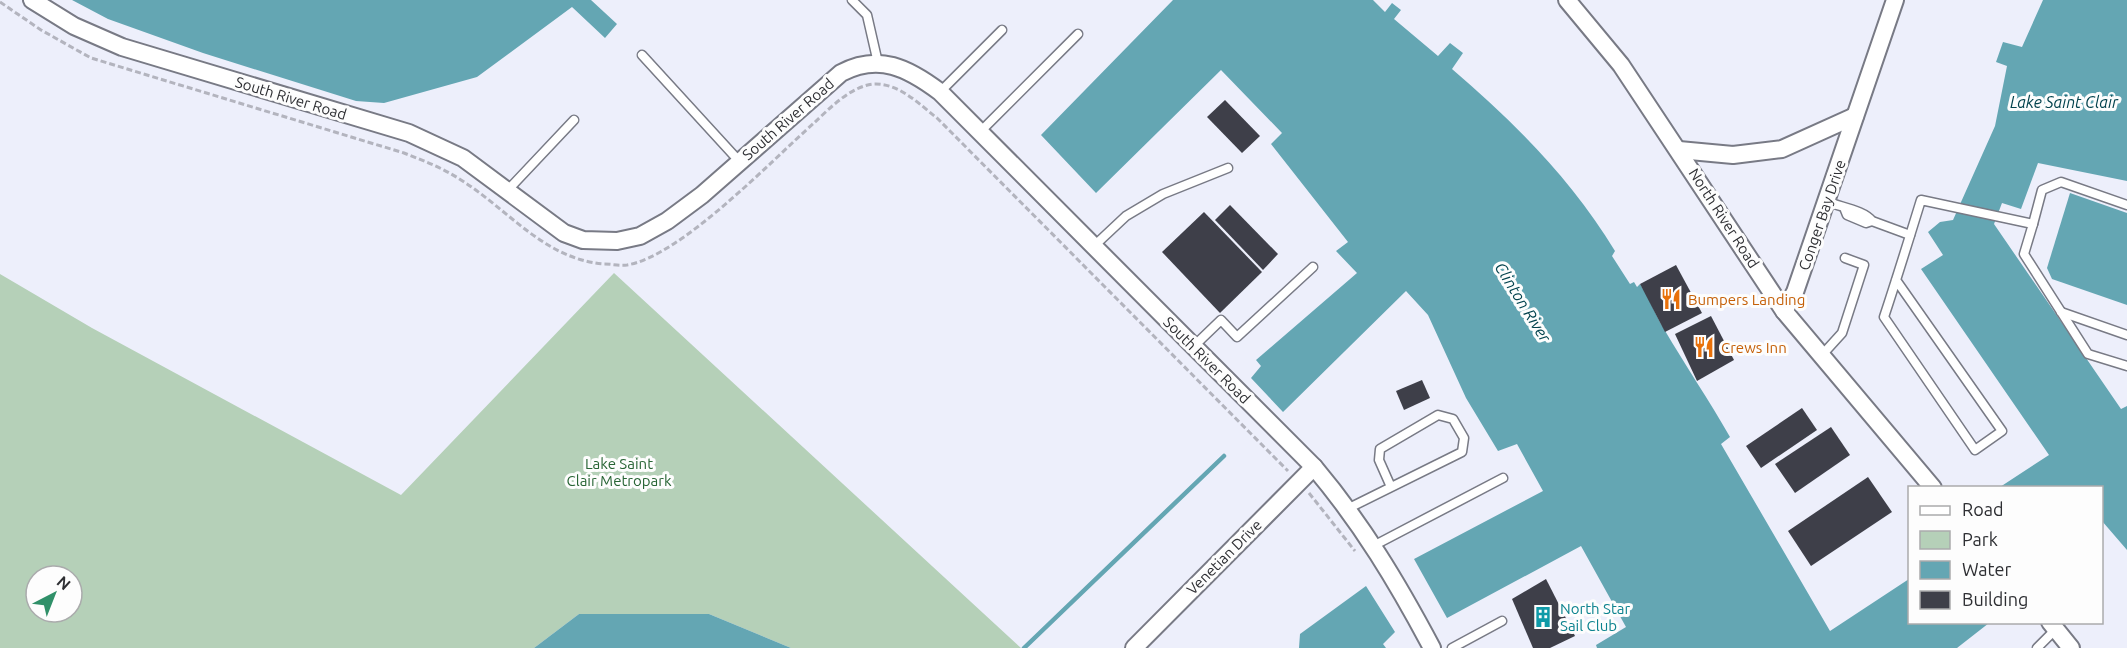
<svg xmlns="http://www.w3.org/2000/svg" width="2127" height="648" font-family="Ubuntu,sans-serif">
<rect width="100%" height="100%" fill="#edeffb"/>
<path fill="#b5d0b8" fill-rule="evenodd" d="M614 273 1021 648H791L709 614H579L534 648H0V274L92 328 401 495ZM36 576H72V612H36Z"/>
<g fill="#64a6b3">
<polygon points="72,0 591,0 617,24 605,38 572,7 477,77 384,103 356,101 203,53 108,19"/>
<path d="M1173 0H1373L1385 12 1392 3 1401 10 1394 19 1438 56 1450 43 1463 53 1452 69C1515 123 1572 180 1615 251L1612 256 1630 284 1634 282 1637 287 1640 284C1650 299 1655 314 1664 329 1685 365 1709 400 1730 437L1721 444 1830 631 1909 579 1910 622 1989 623 1957 648H1597L1596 645 1626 627 1581 546 1447 618 1414 559 1543 491 1517 444 1498 451 1466 398 1428 315 1406 291 1283 412 1251 378 1261 366 1256 360 1357 273 1336 251 1348 242 1271 144 1282 133 1221 70 1096 193 1041 135Z"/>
<polygon points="2043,0 2127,0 2127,181 2038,163 2021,209 2002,203 1994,224 2121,409 2127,406 2127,550 2102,521 2102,488 2000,487 2049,455 1921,269 1943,255 1928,232 1940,222 1953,220 1995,126 2007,66 1996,62 2003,42 2022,47"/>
<polygon points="2070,193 2127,213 2127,305 2052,279 2047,268"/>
<polygon points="1366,586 1395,632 1383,644 1386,648 1299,648 1300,634"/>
<polygon points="579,614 709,614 791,648 534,648"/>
</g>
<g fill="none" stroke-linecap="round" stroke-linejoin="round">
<polyline stroke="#64a6b3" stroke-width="4.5" points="1024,648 1224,456"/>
</g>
<g fill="#3e3f49">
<polygon points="1225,100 1260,136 1242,153 1207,117"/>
<polygon points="1230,205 1278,254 1263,270 1215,220"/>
<polygon points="1204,212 1262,272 1220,313 1162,252"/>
<polygon points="1676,265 1702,313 1665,332 1640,284"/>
<polygon points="1711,316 1734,360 1697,381 1675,334"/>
<polygon points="1422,380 1430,398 1404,410 1396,391"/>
<polygon points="1802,408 1817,430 1761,468 1746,446"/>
<polygon points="1831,427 1850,455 1795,493 1775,464"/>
<polygon points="1868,477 1892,512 1811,566 1788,531"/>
<polygon points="1546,579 1575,636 1550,648 1533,648 1512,599"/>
</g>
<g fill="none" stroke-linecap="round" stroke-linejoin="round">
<defs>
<g id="service">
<polyline points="852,0 867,15 878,63"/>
<polyline points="642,55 739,161"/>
<polyline points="940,92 1002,30"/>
<polyline points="980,132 1078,34"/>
<polyline points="507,191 574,120"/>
<path d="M1826 201C1839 207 1864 210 1872 221L1910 235"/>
<polyline points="1845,210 1847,215 1866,223 1872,221"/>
<polyline points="2033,224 2042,190 2061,182 2127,205"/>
<polyline points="1094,246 1126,216 1163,194 1228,168"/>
<path d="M1896 280 2002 431 1975 450 1884 317C1897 278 1909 239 1921 200L2033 224 2024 254 2088 354 2127 366"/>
<polyline points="2061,312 2127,335"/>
<polyline points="1194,346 1221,320 1237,337 1313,267"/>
<polyline points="1822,355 1842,333 1864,265 1845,258"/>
<polyline points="1349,508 1462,452 1464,438 1453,419 1438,415 1380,449 1379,460 1391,487"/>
<polyline points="1375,545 1503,478"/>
<polyline points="1452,648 1502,621"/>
<polyline points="2037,648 2055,630"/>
</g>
<g id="minor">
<path d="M32 0 74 26 122 47 409 133 463 158 564 233 583 240 617 241 640 236 667 221 702 195 841 73C879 53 908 68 940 92L1314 467C1362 524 1397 582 1432 648"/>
<polyline points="1567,0 1621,65 1784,311 1933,488"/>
<polyline points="1679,150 1733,155 1782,149 1855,116"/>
<polyline points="1784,311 1795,292 1895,0"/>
<polyline points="2050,622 2071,648"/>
<polyline points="1134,648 1314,467"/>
</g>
</defs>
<use href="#service" stroke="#787a85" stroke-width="11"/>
<use href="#minor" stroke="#787a85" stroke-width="20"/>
<g stroke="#b3b4be" stroke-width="3" stroke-dasharray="6 3" stroke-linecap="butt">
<path d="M0 2 41 30 91 58 404 153C424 161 443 168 461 180 509 210 544 259 604 264 612 264 620 266 627 265 681 256 771 161 814 123 830 108 851 86 874 84 899 83 919 104 937 118L1288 471"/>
<polyline points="1309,493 1355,551"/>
</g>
<use href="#service" stroke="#fff" stroke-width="8"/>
<use href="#minor" stroke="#fff" stroke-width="16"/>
</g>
<defs>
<symbol id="restaurant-bare" viewBox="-9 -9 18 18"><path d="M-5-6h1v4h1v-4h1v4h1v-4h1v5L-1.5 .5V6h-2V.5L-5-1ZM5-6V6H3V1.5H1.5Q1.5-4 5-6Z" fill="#e8710a" stroke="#fdfdfd" stroke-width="2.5" paint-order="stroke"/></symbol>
<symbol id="building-bare" viewBox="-9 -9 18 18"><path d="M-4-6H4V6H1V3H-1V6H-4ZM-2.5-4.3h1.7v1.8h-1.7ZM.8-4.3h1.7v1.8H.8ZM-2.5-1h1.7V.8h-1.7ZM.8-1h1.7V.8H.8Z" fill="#0f9aa8" stroke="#fdfdfd" stroke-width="2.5" paint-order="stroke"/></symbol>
</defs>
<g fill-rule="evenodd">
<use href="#restaurant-bare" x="1656" y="284" width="30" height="30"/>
<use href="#restaurant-bare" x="1689" y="332" width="30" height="30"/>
<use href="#building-bare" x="1528" y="602" width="30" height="30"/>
</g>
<g text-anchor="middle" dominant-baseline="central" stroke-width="6" stroke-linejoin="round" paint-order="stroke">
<g font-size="15" fill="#2e2f33" stroke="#fdfdfd">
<text transform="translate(291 98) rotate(17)">South River Road</text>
<text transform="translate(788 119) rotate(-41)">South River Road</text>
<text transform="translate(1822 215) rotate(-71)">Conger Bay Drive</text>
<text transform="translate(1724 218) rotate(57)">North River Road</text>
<text transform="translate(1207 360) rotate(45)">South River Road</text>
<text transform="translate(1224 557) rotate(-45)">Venetian Drive</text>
</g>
<g font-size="15" fill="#c56008" stroke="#fdfdfd" text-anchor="start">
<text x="1688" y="299">Bumpers Landing</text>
<text x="1721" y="347">Crews Inn</text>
</g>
<g font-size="15" fill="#286535" stroke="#fdfdfd">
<text x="619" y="463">Lake Saint<tspan x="619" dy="17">Clair Metropark</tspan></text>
</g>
<g font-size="15" fill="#0d838f" stroke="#fdfdfd" text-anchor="start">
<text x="1560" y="608">North Star<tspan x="1560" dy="17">Sail Club</tspan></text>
</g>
<g font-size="16" font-style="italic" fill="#03434e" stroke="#fdfdfd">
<text x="2064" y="102">Lake Saint Clair</text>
<text transform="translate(1523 302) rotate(58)">Clinton River</text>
</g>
</g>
<rect x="1908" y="486" width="195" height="138" fill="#fdfdfd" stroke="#aaabac" stroke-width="1.5"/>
<rect x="1920" y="506" width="30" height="9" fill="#ffffff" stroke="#aaabac" stroke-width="1.5"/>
<text x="1962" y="516" font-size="18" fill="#2e2f33">Road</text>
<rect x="1920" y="531" width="30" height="18" fill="#b5d0b8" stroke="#aaabac" stroke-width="1.5"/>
<text x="1962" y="546" font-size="18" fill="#2e2f33">Park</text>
<rect x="1920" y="561" width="30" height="18" fill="#64a6b3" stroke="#aaabac" stroke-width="1.5"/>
<text x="1962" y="576" font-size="18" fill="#2e2f33">Water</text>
<rect x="1920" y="591" width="30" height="18" fill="#3e3f49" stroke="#aaabac" stroke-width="1.5"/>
<text x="1962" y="606" font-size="18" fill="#2e2f33">Building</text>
<g transform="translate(54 594) rotate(42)"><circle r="28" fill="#fdfdfd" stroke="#aaabac" stroke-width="1.5"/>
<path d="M0-4.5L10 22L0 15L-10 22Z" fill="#309069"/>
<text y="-9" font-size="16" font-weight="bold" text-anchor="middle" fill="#2e2f33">N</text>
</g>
</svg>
